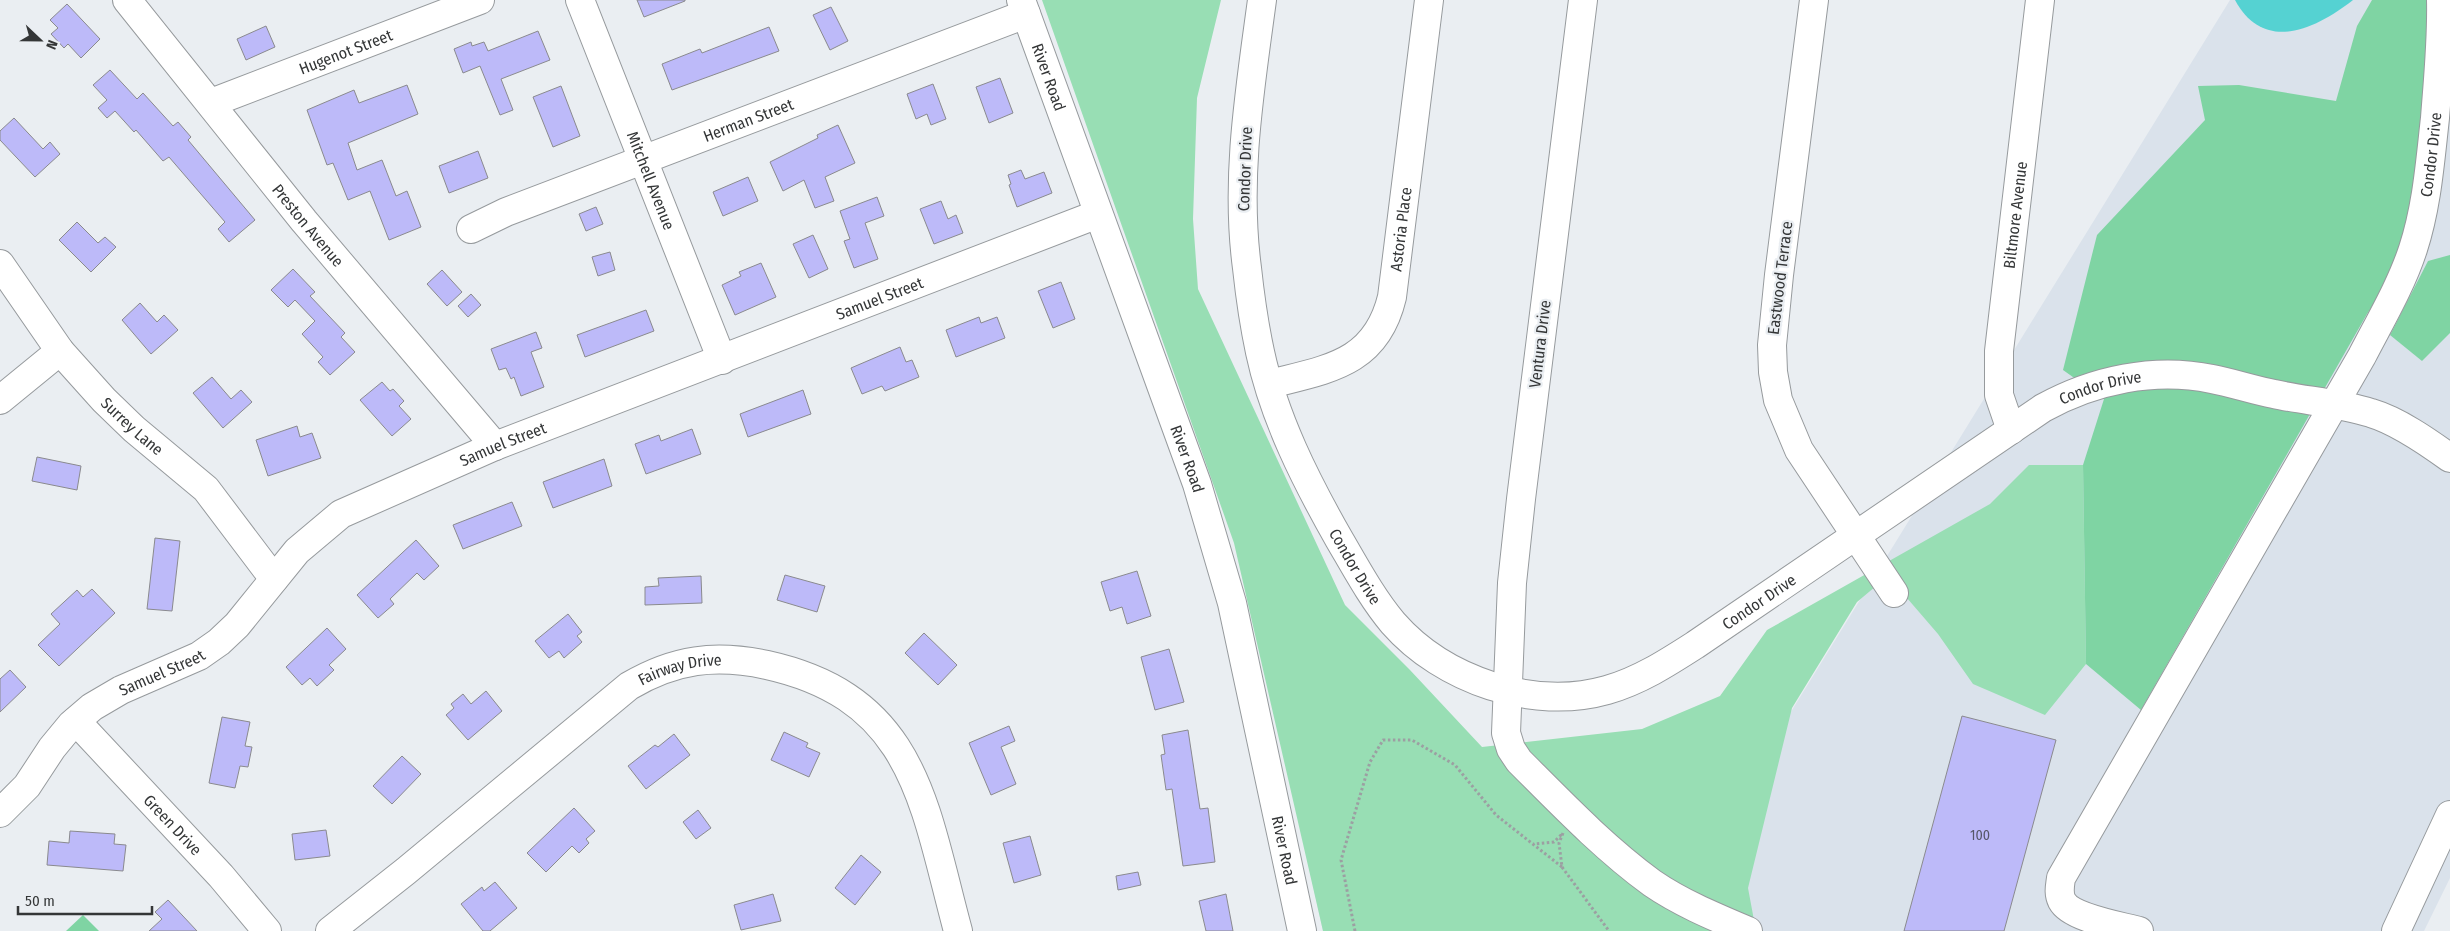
<svg xmlns="http://www.w3.org/2000/svg" width="2450" height="931" font-family="'Fira Sans Condensed',sans-serif">
<rect width="100%" height="100%" fill="#eaeef2"/>
<polygon fill="#dae2eb" points="2230,0 2450,0 2450,878 2424,931 1323,931 1308,863 1752,775"/>
<polygon fill="#98deb4" points="1042,0 1221,0 1197,98 1193,219 1198,289 1345,605 1410,670 1482,747 1642,729 1720,696 1767,630 1990,504 2029,465 2083,465 2086,664 2045,715 1973,684 1938,634 1888,576 1857,602 1792,708 1748,888 1756,931 1323,931 1234,543"/>
<g fill="#7fd4a3">
<polygon points="2372,0 2433,0 2417,212 2398,268 2367,314 2141,710 2086,664 2083,465 2104,399 2063,370 2097,235 2205,120 2198,86 2239,85 2336,101 2357,26"/>
<polygon points="2450,255 2450,333 2422,361 2390,335 2428,261"/>
<polygon points="83,915 99,931 66,931"/>
</g>
<path fill="#55d2d2" d="M2235 0H2353C2316 29 2264 54 2235 0Z"/>
<g fill="#bdbaf9" stroke="#8a8a8e">
<polygon points="637,0 685,0 685,1 644,17"/>
<polygon points="67,4 100,39 81,58 68,44 64,48 51,34 58,28 50,20"/>
<polygon points="831,7 848,41 830,50 813,15"/>
<polygon points="266,26 275,47 246,60 237,39"/>
<polygon points="769,27 779,51 672,90 662,64 700,49 702,53"/>
<polygon points="538,31 550,60 501,79 513,110 500,115 480,66 463,73 454,49 471,42 472,46 484,42 488,51"/>
<polygon points="110,70 137,99 143,93 173,126 178,122 191,137 188,140 255,220 229,242 218,229 225,222 169,157 163,161 136,130 134,132 115,111 107,118 98,108 107,100 93,85"/>
<polygon points="1000,78 1013,113 989,123 976,87"/>
<polygon points="933,84 946,119 931,125 927,114 916,119 907,94"/>
<polygon points="407,85 418,114 348,143 357,170 382,160 396,196 407,191 421,227 389,240 370,191 348,200 333,163 327,165 307,110 354,90 359,103"/>
<polygon points="561,86 580,136 553,147 533,97"/>
<polygon points="14,118 43,149 50,142 60,154 35,177 0,140 0,131"/>
<polygon points="838,125 855,163 825,177 834,201 815,208 804,180 783,191 770,162 818,138 817,135"/>
<polygon points="478,151 488,178 449,193 439,166"/>
<polygon points="1021,170 1025,179 1044,172 1052,193 1017,207 1009,185 1011,184 1008,175"/>
<polygon points="748,177 758,201 723,216 713,192"/>
<polygon points="877,197 884,216 865,223 878,259 854,268 844,241 850,239 840,211"/>
<polygon points="941,201 948,219 956,215 963,233 934,244 920,209"/>
<polygon points="596,207 603,224 586,231 579,214"/>
<polygon points="77,222 98,243 105,237 116,247 91,272 59,240"/>
<polygon points="813,235 828,269 809,278 793,244"/>
<polygon points="610,252 615,270 598,276 592,257"/>
<polygon points="761,263 776,297 735,315 722,285 741,276 739,272"/>
<polygon points="293,269 315,292 310,296 345,333 341,337 355,352 330,375 318,362 323,357 302,334 315,321 295,300 288,307 271,290"/>
<polygon points="442,270 462,292 447,306 427,284"/>
<polygon points="1061,282 1075,319 1053,328 1038,291"/>
<polygon points="471,294 481,305 468,317 458,306"/>
<polygon points="140,303 157,322 164,315 178,330 151,354 122,320"/>
<polygon points="646,310 654,331 585,357 577,335"/>
<polygon points="979,317 981,323 997,317 1005,338 956,357 946,330"/>
<polygon points="536,332 542,348 531,352 544,387 521,396 514,377 511,379 506,368 499,370 491,349"/>
<polygon points="900,347 906,362 912,360 919,377 885,391 882,386 862,394 851,368"/>
<polygon points="212,377 231,399 241,390 252,402 223,428 193,393"/>
<polygon points="382,382 390,391 393,389 404,401 399,406 411,419 392,436 360,400"/>
<polygon points="803,390 811,414 748,437 740,414"/>
<polygon points="297,426 300,437 312,433 321,458 268,476 256,440"/>
<polygon points="692,429 701,454 646,474 635,444 659,435 661,441"/>
<polygon points="37,457 81,466 77,490 32,481"/>
<polygon points="604,459 612,486 553,508 543,482"/>
<polygon points="512,502 522,526 463,549 453,525"/>
<polygon points="155,538 180,541 172,611 147,609"/>
<polygon points="416,540 439,566 424,580 417,573 390,599 394,604 378,618 357,595"/>
<polygon points="1137,571 1151,616 1127,624 1122,607 1110,611 1101,582"/>
<polygon points="785,575 825,586 817,612 777,600"/>
<polygon points="701,576 702,603 645,605 645,587 659,586 658,578"/>
<polygon points="92,589 115,613 59,666 38,645 60,624 51,614 77,590 83,597"/>
<polygon points="568,614 582,632 577,636 582,642 564,658 559,651 549,658 535,641"/>
<polygon points="327,628 346,649 329,665 334,670 317,686 310,678 302,685 286,667"/>
<polygon points="924,633 957,665 938,685 905,653"/>
<polygon points="1169,649 1184,702 1155,710 1141,657"/>
<polygon points="10,670 26,687 0,712 0,679"/>
<polygon points="486,691 502,711 468,740 446,715 454,708 451,704 463,694 471,704"/>
<polygon points="1962,716 2056,740 2004,931 1904,931"/>
<polygon points="222,717 250,722 245,746 252,747 248,767 240,766 235,788 209,783"/>
<polygon points="1009,726 1015,741 1001,747 1016,784 991,795 969,743"/>
<polygon points="1188,730 1200,809 1208,808 1215,862 1183,866 1172,789 1166,790 1161,755 1165,754 1162,735"/>
<polygon points="784,732 808,743 806,747 820,753 809,777 771,760"/>
<polygon points="674,734 690,755 646,789 628,766 655,745 658,747"/>
<polygon points="402,756 421,774 392,804 373,786"/>
<polygon points="574,808 595,831 586,839 589,843 579,853 572,846 546,872 527,853"/>
<polygon points="698,810 711,828 696,839 683,822"/>
<polygon points="326,830 330,856 295,860 292,834"/>
<polygon points="70,831 115,834 114,844 126,845 123,871 47,865 49,841 69,843"/>
<polygon points="1030,836 1041,875 1014,883 1003,843"/>
<polygon points="861,855 881,872 855,905 835,888"/>
<polygon points="1138,872 1141,885 1118,890 1116,876"/>
<polygon points="495,882 517,908 490,931 483,931 461,904 482,887 484,891"/>
<polygon points="773,894 781,921 741,930 734,905"/>
<polygon points="1226,894 1233,931 1206,931 1199,901"/>
<polygon points="168,900 197,931 149,931 162,919 155,912"/>
</g>
<g fill="none" stroke-linecap="round" stroke-linejoin="round">
<defs>
<g id="minor">
<path id="s1" d="M127 0 304 221 495 446"/>
<path id="s2" d="M580 0 722 360"/>
<path id="s3" d="M1021 0 1197 484 1232 603 1302 931"/>
<path id="s4" d="M1262 0C1250 89 1235 178 1247 268 1250 296 1254 324 1260 352 1274 418 1306 481 1339 539 1356 568 1372 598 1393 623 1443 680 1533 711 1607 690 1639 681 1667 663 1695 645L2043 408C2094 380 2154 367 2212 379 2233 383 2253 390 2274 394 2306 401 2340 403 2371 413 2398 421 2428 442 2450 458"/>
<path d="M1583 0 1521 499 1512 583 1506 733 1511 749 1519 761C1562 804 1603 847 1652 883 1681 903 1715 917 1748 931"/>
<polyline points="1814,0 1779,275 1772,345 1773,372 1778,400 1799,450 1894,593"/>
<path id="s5" d="M211 103 480 0"/>
<path id="s6" d="M471 229 506 212 1026 14"/>
<path id="s7" d="M0 264 60 351 104 400 134 429 206 489 274 579"/>
<path id="s8" d="M1270 384C1328 369 1376 364 1392 297L1429 0"/>
<polyline points="0,400 60,351"/>
<path id="s9" d="M2011 430 1999 395V351L2040 0"/>
<path id="s10" d="M76 721 221 876 267 931"/>
<path id="s11" d="M0 813 27 786 52 748 71 725 92 707 121 690 199 656 219 642 237 625 297 551 341 514 495 446 1098 214"/>
<path id="s12" d="M330 931 406 871 629 686C675 659 715 654 767 665 916 698 924 806 958 931"/>
<path id="s13" d="M2139 931C2121 926 2071 918 2062 901 2058 893 2060 886 2061 878L2362 356C2380 321 2401 286 2413 249 2427 206 2430 162 2435 118 2438 78 2442 40 2441 0"/>
<polyline points="2396,931 2450,815"/>
</g>
</defs>
<use href="#minor" stroke="#969a9d" stroke-width="30"/>
<g stroke="#9c9fa2" stroke-width="3" stroke-dasharray="2.5 2.5" stroke-linecap="butt">
<polyline points="1562,867 1609,931"/>
<polyline points="1355,931 1341,860 1370,762 1383,740 1412,740 1455,765 1496,815 1562,867 1559,843 1563,833 1554,842 1533,844"/>
</g>
<use href="#minor" stroke="#fff" stroke-width="28"/>
</g>
<g text-anchor="middle" dominant-baseline="central" stroke-width="4.5" stroke-linejoin="round" paint-order="stroke">
<g font-size="14" fill="#565768">
<text x="1980" y="835">100</text>
</g>
<g font-size="16" fill="#343637" stroke="#eaeef2">
<text stroke="none"><textPath href="#s5" startOffset="144">Hugenot Street</textPath></text>
<text stroke="none"><textPath href="#s3" startOffset="82">River Road</textPath></text>
<text stroke="none"><textPath href="#s6" startOffset="298">Herman Street</textPath></text>
<text stroke="none"><textPath href="#s13" startOffset="925">Condor Drive</textPath></text>
<text transform="translate(1245 169) rotate(-88)">Condor Drive</text>
<text stroke="none"><textPath href="#s2" startOffset="194">Mitchell Avenue</textPath></text>
<text stroke="none"><textPath href="#s9" startOffset="218">Biltmore Avenue</textPath></text>
<text stroke="none"><textPath href="#s1" startOffset="289">Preston Avenue</textPath></text>
<text stroke="none"><textPath href="#s8" startOffset="229">Astoria Place</textPath></text>
<text transform="translate(1780 278) rotate(-83)">Eastwood Terrace</text>
<text stroke="none"><textPath href="#s11" startOffset="1042">Samuel Street</textPath></text>
<text transform="translate(1540 344) rotate(-83)">Ventura Drive</text>
<text stroke="none"><textPath href="#s4" startOffset="1475">Condor Drive</textPath></text>
<text stroke="none"><textPath href="#s7" startOffset="210">Surrey Lane</textPath></text>
<text stroke="none"><textPath href="#s11" startOffset="638">Samuel Street</textPath></text>
<text stroke="none"><textPath href="#s3" startOffset="488">River Road</textPath></text>
<text stroke="none"><textPath href="#s4" startOffset="590">Condor Drive</textPath></text>
<text stroke="none"><textPath href="#s4" startOffset="1070">Condor Drive</textPath></text>
<text stroke="none"><textPath href="#s11" startOffset="219">Samuel Street</textPath></text>
<text stroke="none"><textPath href="#s12" startOffset="441">Fairway Drive</textPath></text>
<text stroke="none"><textPath href="#s10" startOffset="142">Green Drive</textPath></text>
<text stroke="none"><textPath href="#s3" startOffset="892">River Road</textPath></text>
</g>
</g>
<g transform="translate(40 40) rotate(112)" stroke="#eaeef2" stroke-width="4" paint-order="stroke">
<path d="M0-4L9 19L0 12L-9 19Z" fill="#343637"/>
<text y="-8" font-size="14" font-weight="bold" text-anchor="middle" fill="#343637">N</text>
</g>
<path d="M18 906v8h134v-8" fill="none" stroke="#343637" stroke-width="2.5"/>
<text x="25" y="906" font-size="15" fill="#343637" stroke="#eaeef2" stroke-width="4" paint-order="stroke">50 m</text>
</svg>
